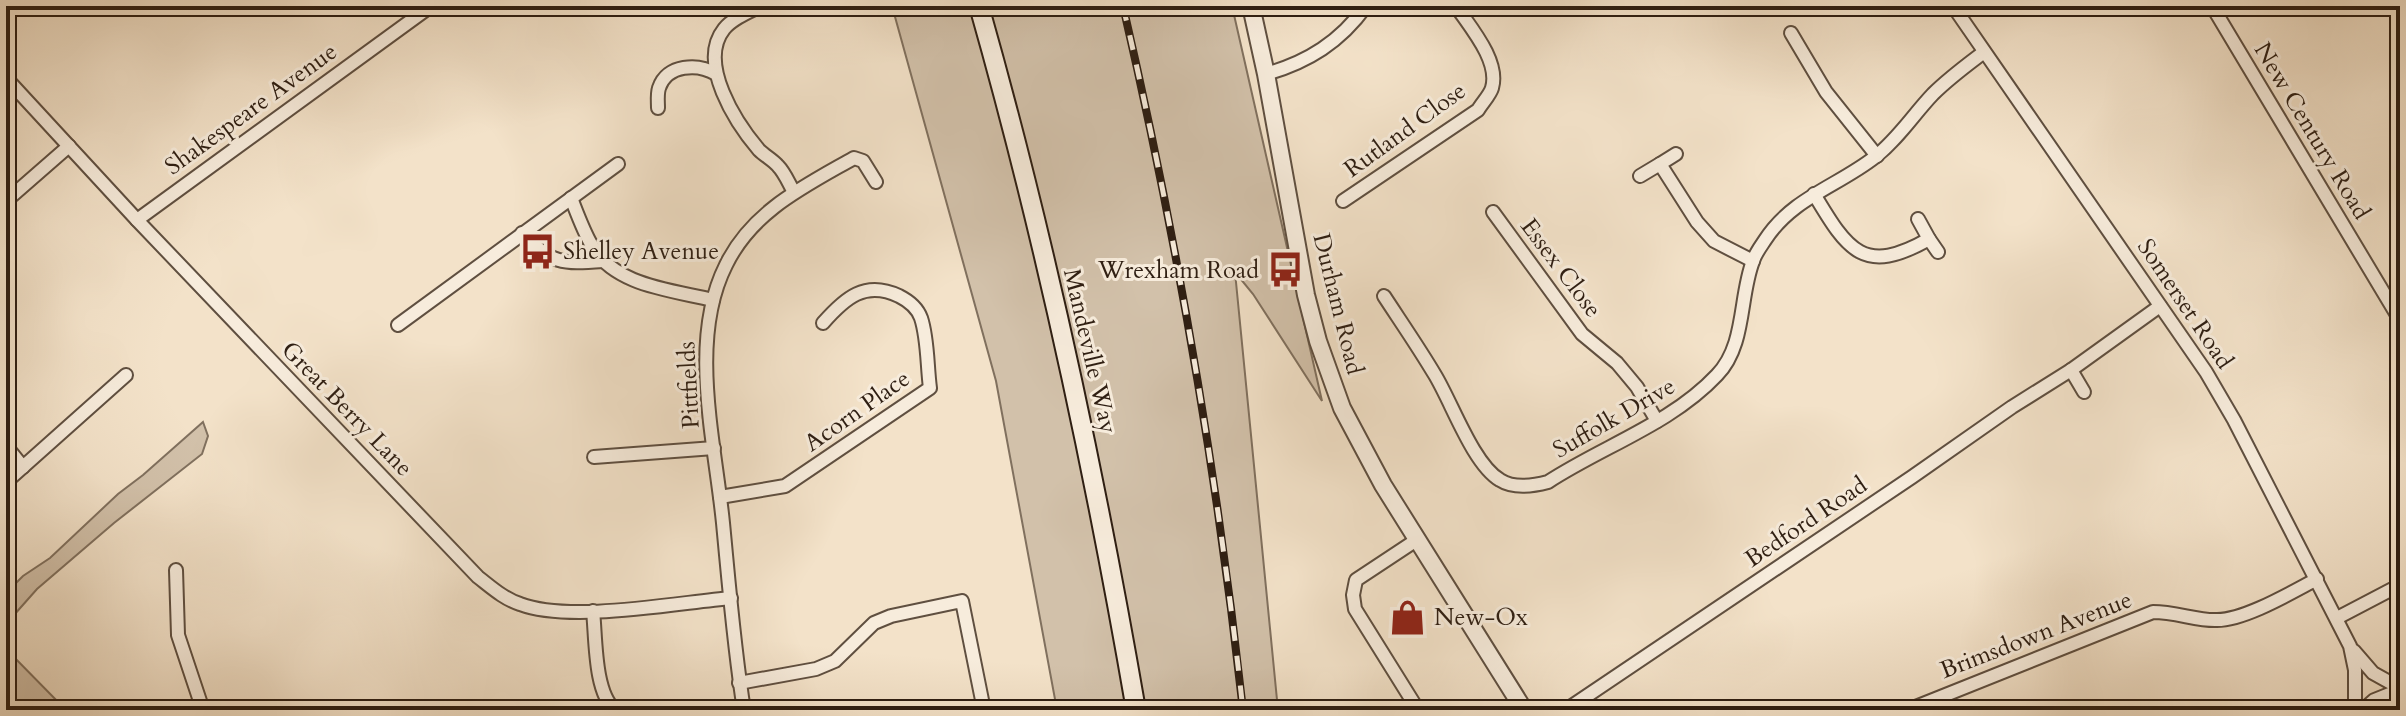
<svg xmlns="http://www.w3.org/2000/svg" width="2406" height="716" font-family="Cardo,serif">
<rect width="100%" height="100%" fill="#f3e2c9"/>
<filter id="stains"><feTurbulence type="fractalNoise" baseFrequency=".0025" numOctaves="4"/><feColorMatrix values="0 0 0 0 .2 0 0 0 0 .09 0 0 0 0 .02 0 0 0 .5 -.17"/></filter>
<radialGradient id="worn" r=".72"><stop offset=".6" stop-color="#630" stop-opacity="0"/><stop offset="1" stop-color="#630" stop-opacity=".3"/></radialGradient>
<g fill="#d2c1aa" stroke="#80705e" stroke-width="2">
<polygon points="892,6 1232,6 1322,401 1253,294 1235,272 1278,710 1057,710 996,381"/>
<polygon points="203,422 208,436 202,454 114,523 37,589 6,624 6,593 23,576 50,558 118,494 143,475"/>
<polygon points="6,649 66,710 6,710"/>
</g>
<g fill="none" stroke-linecap="round" stroke-linejoin="round">
<defs>
<g id="minor">
<path d="M761 6C749 12 733 18 724 29 697 63 736 123 759 150 765 156 773 160 778 166 785 173 789 184 794 192"/>
<polyline points="1953,6 2206,372 2234,420 2350,646 2355,670 2355,710"/>
<polyline points="2212,6 2400,320"/>
<polyline points="1791,33 1826,92 1877,156"/>
<path d="M1266 74C1308 62 1340 42 1366 6"/>
<path d="M6 78 137 220 478 577C491 587 504 599 520 604 570 623 675 603 731 598"/>
<path d="M658 108C658 102 657 94 659 88 667 64 698 63 716 74"/>
<polyline points="1660,164 1676,154"/>
<polyline points="1640,176 1660,164 1697,222 1714,241 1753,261"/>
<path d="M1814 194C1848 251 1864 276 1929 239L1938 252"/>
<path d="M571 198C577 213 583 230 591 244 613 286 672 290 713 300"/>
<polyline points="6,201 69,146"/>
<path d="M1343 201 1478 110C1482 103 1490 95 1492 88 1500 61 1470 27 1456 6"/>
<polyline points="1493,212 1582,334 1617,363 1637,387 1657,421"/>
<polyline points="1918,219 1929,239"/>
<polyline points="137,220 431,6"/>
<path d="M522 233C551 264 562 264 603 261"/>
<path d="M1384 296C1401 322 1419 348 1435 375 1452 403 1473 464 1500 480 1514 489 1533 486 1548 482 1603 446 1671 424 1717 375 1746 345 1739 297 1753 261 1755 254 1761 246 1765 240 1792 198 1838 186 1875 157 1898 139 1913 115 1933 94 1949 78 1967 65 1984 52"/>
<polyline points="398,325 618,164"/>
<polyline points="2071,370 2084,392"/>
<polyline points="6,446 23,467"/>
<polyline points="594,457 714,448"/>
<polyline points="6,482 126,375"/>
<path d="M720 497 785 486 930 388C927 366 928 339 921 318 917 307 909 301 899 296 865 280 845 298 823 323"/>
<polyline points="1418,539 1356,580 1353,595 1355,609 1418,710"/>
<polyline points="176,570 178,635 203,710"/>
<path d="M593 611C596 638 594 692 615 710"/>
<polyline points="2337,618 2400,585"/>
<polyline points="2354,651 2373,673 2400,688"/>
<polyline points="739,683 816,669 835,661 874,623 891,616 962,601 984,710"/>
<path d="M744 710C734 648 729 585 723 523 715 442 688 340 726 265 752 211 805 186 854 158L863 161 876 182"/>
<polyline points="1566,710 1912,477 2012,407 2071,370 2160,306"/>
<path d="M1908 710 2153 612C2176 612 2198 621 2217 620 2245 620 2292 592 2317 579"/>
</g>
<g id="tertiary">
<polyline points="1251,6 1266,74 1306,295 1318,341 1342,408 1383,485 1524,710"/>
<polyline points="2366,710 2375,702 2400,692"/>
</g>
<path id="secondary" d="M979 6C1045 238 1095 473 1136 710"/>
</defs>
<use href="#minor" stroke="#5f4f40" stroke-width="16"/>
<use href="#tertiary" stroke="#5f4f40" stroke-width="20"/>
<use href="#secondary" stroke="#2e1e12" stroke-width="22"/>
<use href="#minor" stroke="#f7ecdc" stroke-width="12"/>
<use href="#tertiary" stroke="#f7ecdc" stroke-width="16"/>
<use href="#secondary" stroke="#f7ecdc" stroke-width="18"/>
<defs>
<path id="rail" d="M1123 6C1177 239 1217 473 1243 710"/>
</defs>
<use href="#rail" stroke="#2e1e12" stroke-width="8"/>
<use href="#rail" stroke="#f7ecdc" stroke-width="5" stroke-dasharray="15" stroke-linecap="butt"/>
</g>
<defs>
<symbol id="bus-bare" viewBox="-9 -9 18 18"><path d="M-5-6H5V4H4V6H2V4H-2V6H-4V4H-5ZM-3.5-4V0h7V-4ZM-3.5 1.2v1.5H-2V1.2ZM2 1.2v1.5H3.5V1.2Z" fill="#8f2418" stroke="#f7ecdc" stroke-width="2.5" paint-order="stroke"/></symbol>
<symbol id="shop-bare" viewBox="-9 -9 18 18"><path d="M-5-2.5h2.3a2.7 3.5 0 0 1 5.4 0H5L5.5 6h-11ZM-1.5-2.5h3a1.5 2.3 0 0 0-3 0Z" fill="#8f2418" stroke="#f7ecdc" stroke-width="2.5" paint-order="stroke"/></symbol>
</defs>
<g fill-rule="evenodd">
<use href="#bus-bare" x="512" y="226" width="51" height="51"/>
<use href="#bus-bare" x="1260" y="244" width="51" height="51"/>
<use href="#shop-bare" x="1382" y="592" width="51" height="51"/>
</g>
<g text-anchor="middle" dominant-baseline="central" stroke-width="6" stroke-linejoin="round" paint-order="stroke">
<g font-size="24" fill="#2e1e12" stroke="#f7ecdc">
<text transform="translate(251 109) rotate(-36)">Shakespeare Avenue</text>
<text transform="translate(1405 130) rotate(-36)">Rutland Close</text>
<text transform="translate(2312 131) rotate(59)">New Century Road</text>
<text transform="translate(1561 268) rotate(53)">Essex Close</text>
<text transform="translate(1338 304) rotate(76)">Durham Road</text>
<text transform="translate(2185 304) rotate(56)">Somerset Road</text>
<text transform="translate(1090 351) rotate(77)">Mandeville Way</text>
<text transform="translate(689 385) rotate(-93)">Pittfields</text>
<text transform="translate(347 409) rotate(46)">Great Berry Lane</text>
<text transform="translate(857 411) rotate(-35)">Acorn Place</text>
<text transform="translate(1614 418) rotate(-30)">Suffolk Drive</text>
<text transform="translate(1806 522) rotate(-34)">Bedford Road</text>
<text transform="translate(2036 635) rotate(-21)">Brimsdown Avenue</text>
</g>
<g font-size="24" fill="#2e1e12" stroke="#f7ecdc" text-anchor="start">
<text x="563" y="251">Shelley Avenue</text>
<text x="1259" y="270" text-anchor="end">Wrexham Road</text>
<text x="1434" y="617">New-Ox</text>
</g>
</g>
<rect width="2406" height="716" fill="none" stroke="#f3e2c9" stroke-width="32"/>
<rect x="8" y="8" width="2390" height="700" fill="none" stroke="#2e1e12" stroke-width="4"/>
<rect x="16" y="16" width="2374" height="684" fill="none" stroke="#2e1e12" stroke-width="2"/>
<rect width="100%" height="100%" filter="url(#stains)"/>
<rect width="100%" height="100%" fill="url(#worn)"/>
</svg>
